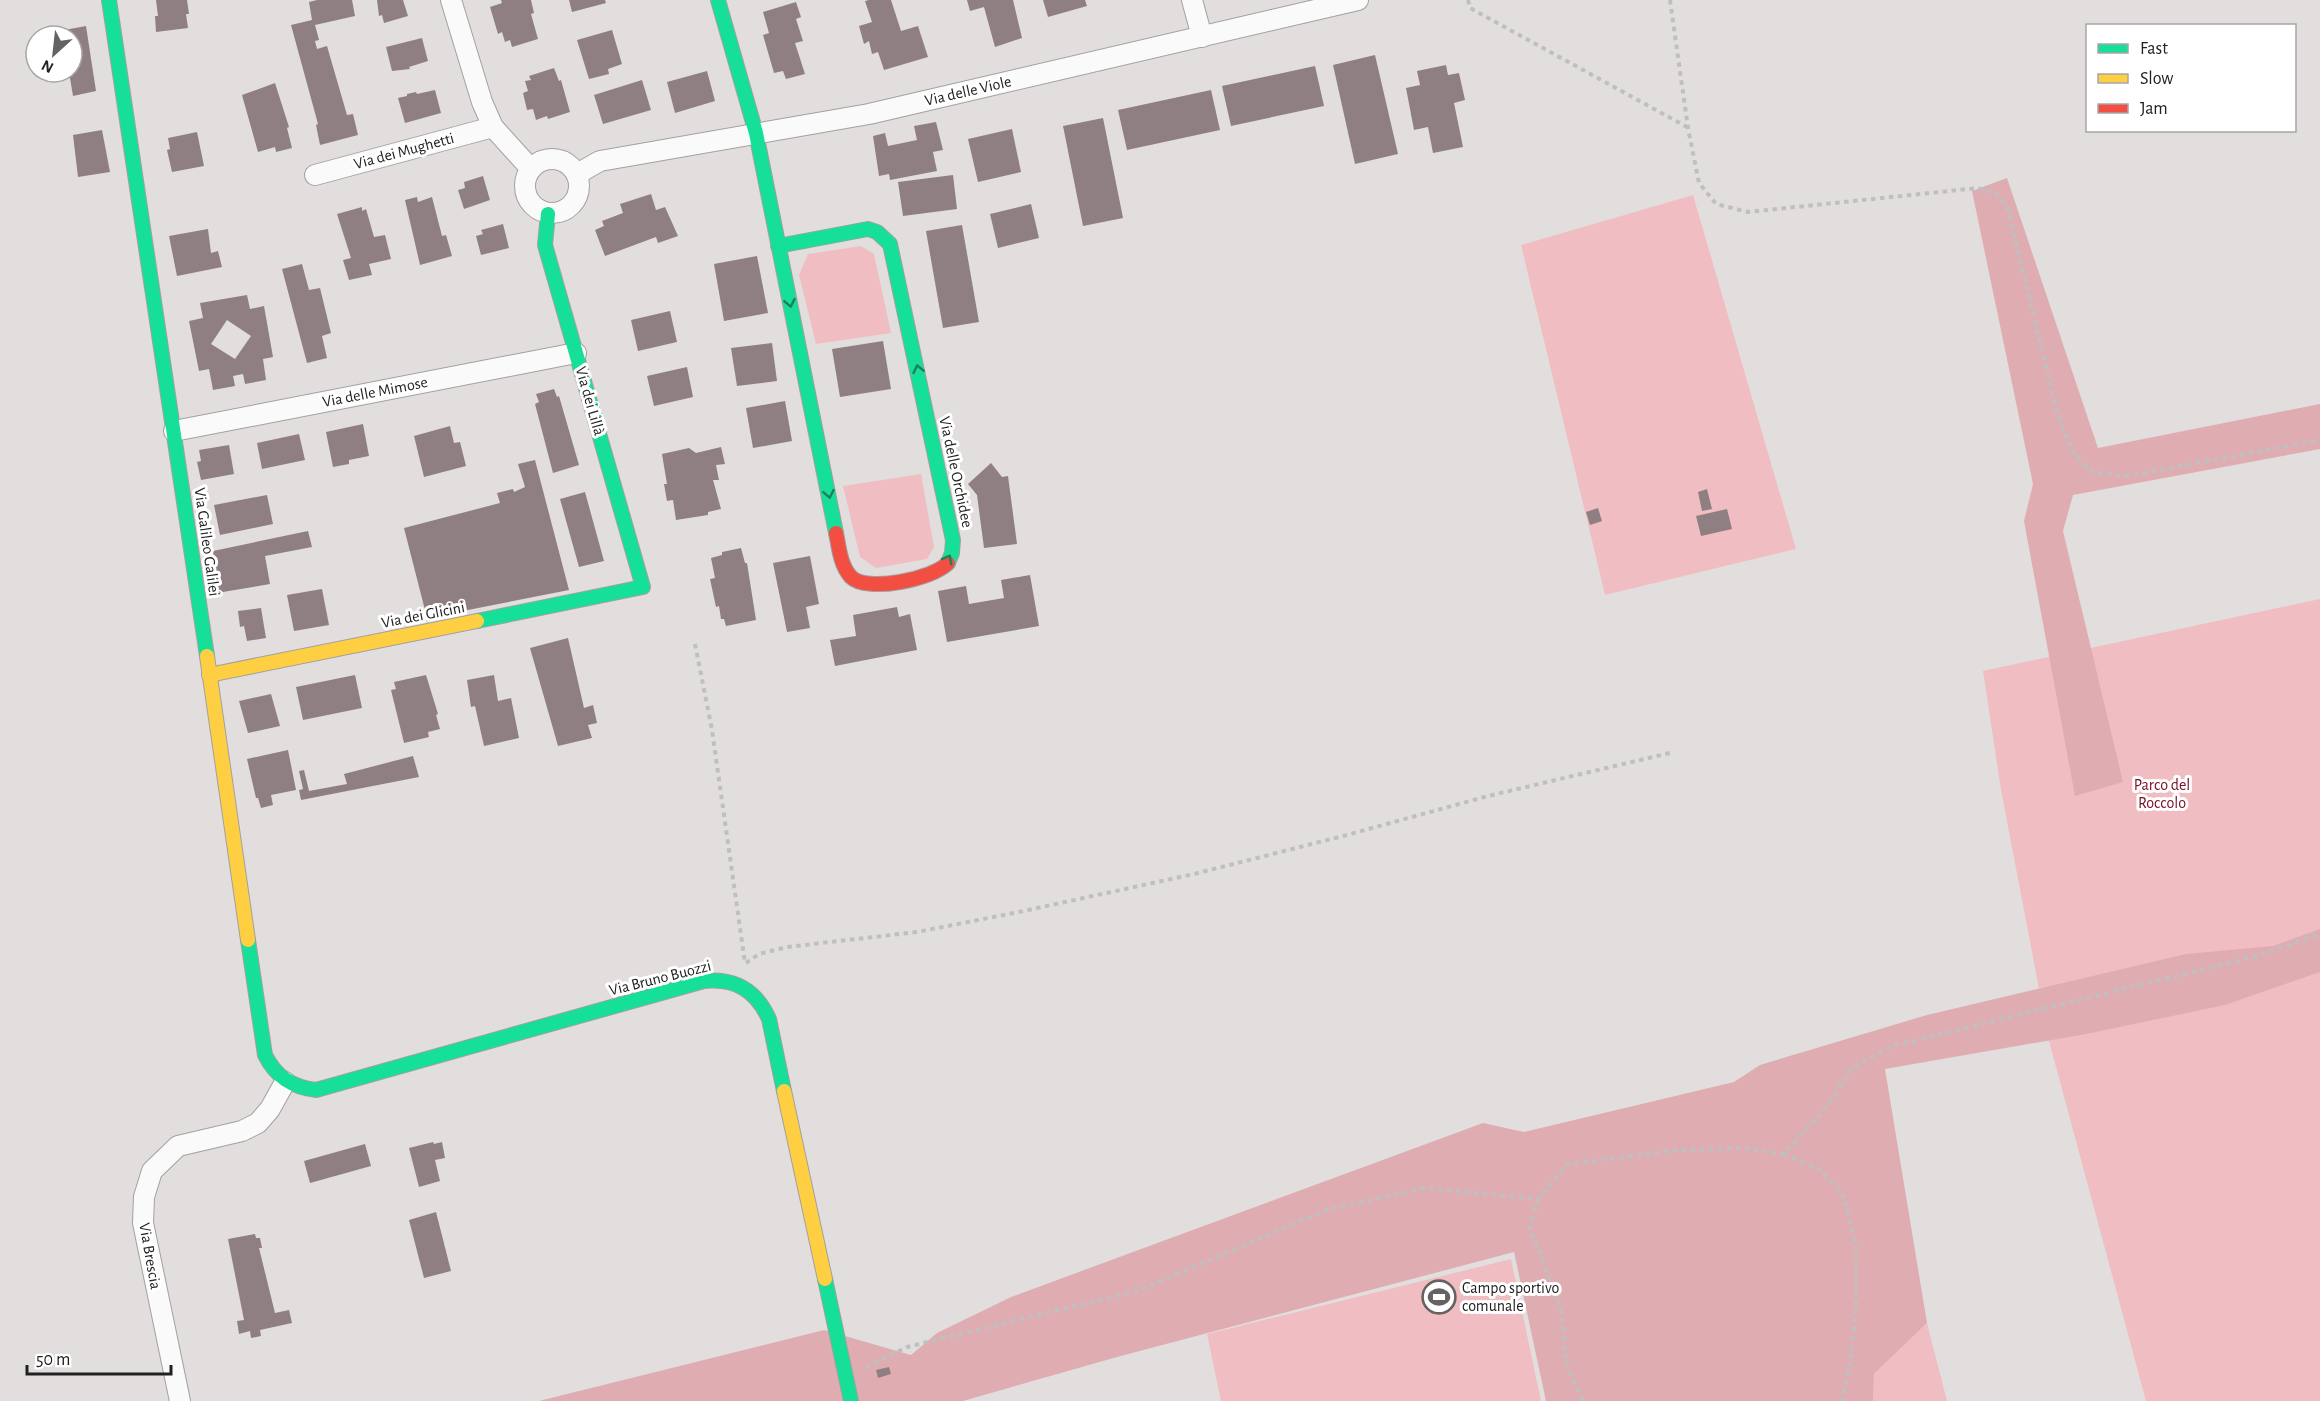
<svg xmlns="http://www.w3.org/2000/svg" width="2320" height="1401" font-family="'Alegreya Sans',sans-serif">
<rect width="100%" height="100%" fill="#e2dede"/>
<g fill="#f0bec2">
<polygon points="1693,195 1796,549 1605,595 1521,245"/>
<polygon points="861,246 874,254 891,333 816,344 799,275 808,254"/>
<polygon points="921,474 934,547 927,559 876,568 860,557 843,486"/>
<polygon points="2320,599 2320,1401 2146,1401 2049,1041 2001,790 1983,671"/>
<polygon points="1511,1259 1541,1401 1221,1401 1207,1334"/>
<polygon points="1927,1323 1947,1401 1873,1401 1874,1374"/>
</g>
<g fill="#dfadb1">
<polygon points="2007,178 2098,448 2320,404 2320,449 2073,495 2063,531 2123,782 2075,796 2024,521 2033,484 1972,191"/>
<polygon points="2320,929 2320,972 2225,1005 2086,1034 1885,1069 1927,1323 1874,1374 1873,1401 1546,1401 1514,1252 1117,1357 963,1401 539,1401 824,1330 911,1355 937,1333 1011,1297 1483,1123 1524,1132 1734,1082 1760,1065 1927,1015 2186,954 2273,946"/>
</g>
<g fill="#8f7f82" fill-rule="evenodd">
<polygon points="156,0 187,0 189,14 186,14 188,28 156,32 155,16 158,16"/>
<polygon points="317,0 352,0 355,16 315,25 319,40 315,41 317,49 327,46 347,115 353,114 358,135 320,145 316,125 318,124 291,25 312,20 309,2"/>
<polygon points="377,0 403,0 408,16 384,23 382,15 379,16"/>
<polygon points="501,0 531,0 534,13 531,14 538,39 512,47 510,40 505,42 502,32 498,34 490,7 502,3"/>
<polygon points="569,0 605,0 606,3 572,12"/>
<polygon points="869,0 891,0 901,31 918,26 928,57 884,70 878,52 872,54 869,41 864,44 859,26 872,22 865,1"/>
<polygon points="967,0 1013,0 1022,38 995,47 984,7 970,11"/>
<polygon points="1043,0 1085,0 1087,6 1048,17"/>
<polygon points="796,2 801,17 796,19 803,41 795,43 805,74 786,79 783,71 774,73 763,35 769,33 763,12"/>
<polygon points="86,26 96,91 73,96 69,72 72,72 72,36 49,36 48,33"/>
<polygon points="612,30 622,64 608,69 609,74 589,79 577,40"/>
<polygon points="422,38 428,61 409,67 410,69 392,71 386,47"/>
<polygon points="1375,55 1398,154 1355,164 1333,65"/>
<polygon points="1446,65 1448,75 1459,73 1465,100 1454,103 1463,147 1433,153 1428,127 1414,130 1406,88 1420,85 1417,71"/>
<polygon points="1315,66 1324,106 1231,126 1222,86"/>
<polygon points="554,68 559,81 561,80 570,112 548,119 547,116 536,120 533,109 527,110 523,93 528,91 525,81 531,80 529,76"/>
<polygon points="707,71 715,101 675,113 667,82"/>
<polygon points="642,80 651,110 603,124 594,95"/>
<polygon points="275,83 289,127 287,128 292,148 276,152 275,147 258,152 242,95"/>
<polygon points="435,90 441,113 405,123 398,98 407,96 407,94 416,92 417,94"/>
<polygon points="1211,90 1220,130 1127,150 1118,110"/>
<polygon points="1103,118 1123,218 1083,226 1063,126"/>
<polygon points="936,122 943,150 933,152 937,171 890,180 889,174 879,176 873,136 885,133 888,146 917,140 914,126"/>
<polygon points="1012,129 1021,172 978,182 968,139"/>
<polygon points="102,130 110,172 78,177 73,135"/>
<polygon points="197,132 204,166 172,172 167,150 170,149 168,138"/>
<polygon points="953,175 957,209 903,216 898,182"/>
<polygon points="483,176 490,200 464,209 458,190 465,188 464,182"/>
<polygon points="651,194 656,210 665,207 678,236 658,243 656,237 605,256 595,230 604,226 602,221 623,213 620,204"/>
<polygon points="417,197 418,202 432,197 442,236 446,235 452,256 420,265 405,200"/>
<polygon points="1031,204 1039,238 998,248 990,214"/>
<polygon points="362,207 362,211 366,209 374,237 385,235 391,259 369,264 372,275 349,280 343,260 351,258 337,214"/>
<polygon points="503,224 509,248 481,255 476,236 483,234 481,230"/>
<polygon points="962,225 979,322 943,328 926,231"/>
<polygon points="208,229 211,253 218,251 222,267 177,276 169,236"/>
<polygon points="757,256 768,313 724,321 714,264"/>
<polygon points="302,264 309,290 320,288 331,333 322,336 327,358 307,363 282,269"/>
<path d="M247 295 250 309 264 306 273 357 263 359 266 380 245 384 243 374 233 376 235 386 213 390 209 369 199 371 189 321 203 318 200 303ZM227 320 251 336 235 359 211 344Z"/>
<polygon points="670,311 677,342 638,351 631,320"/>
<polygon points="883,341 891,389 840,397 832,349"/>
<polygon points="772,343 777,381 737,386 731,348"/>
<polygon points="687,367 693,397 654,406 647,376"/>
<polygon points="554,389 557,397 559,396 579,465 553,473 535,404 539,402 536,394"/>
<polygon points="785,401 792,441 753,448 746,408"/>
<polygon points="363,424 369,456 349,460 349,464 333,467 326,432"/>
<polygon points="450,426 454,443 460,442 466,466 424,477 414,436"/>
<polygon points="299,434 305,460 262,469 257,443"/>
<polygon points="229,445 234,474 201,480 197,462 201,461 199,450"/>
<polygon points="721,447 725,464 716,465 719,480 713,480 721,509 708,512 708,515 676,520 673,500 667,501 664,484 667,484 662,454 689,448 696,453"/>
<polygon points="535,460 569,590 427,618 404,528 500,503 497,493 513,489 514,492 525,487 518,464"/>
<polygon points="991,463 1002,477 1008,476 1017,544 984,548 977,495 968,484"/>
<polygon points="1707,489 1712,509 1702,511 1698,492"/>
<polygon points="585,492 604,561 579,567 560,499"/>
<polygon points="267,495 273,524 220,535 214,505"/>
<polygon points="1598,508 1602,521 1590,525 1586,512"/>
<polygon points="1727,509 1732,529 1701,536 1696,516"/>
<polygon points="308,531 312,547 265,556 270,584 217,593 213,551"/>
<polygon points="741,548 745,563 747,563 756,620 726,626 724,619 721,619 719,606 716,607 710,579 715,578 711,558 722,555 722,552"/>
<polygon points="810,556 819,604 806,607 810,628 787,632 773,563"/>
<polygon points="1030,575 1039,626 947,642 938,591 966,586 969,604 1004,598 1001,580"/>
<polygon points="322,589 329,625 294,631 287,595"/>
<polygon points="897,607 899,617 910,614 917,650 835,666 830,640 856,636 853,615"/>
<polygon points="261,608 266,638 247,641 244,626 240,627 238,611"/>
<polygon points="568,638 584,708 593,705 597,723 588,725 592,738 558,746 530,648"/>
<polygon points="355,675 362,708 303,720 296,687"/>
<polygon points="426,675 438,714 436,715 440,729 428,732 429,737 404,743 391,690 396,689 394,682"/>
<polygon points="494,675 498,701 511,698 519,738 484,746 475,706 471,707 467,680"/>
<polygon points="271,694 280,726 248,733 239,701"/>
<polygon points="288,750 296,790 271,795 273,805 261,808 258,798 256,798 247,759"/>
<polygon points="413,756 419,777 301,800 299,790 303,789 299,771 304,770 309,791 347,784 344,774"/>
<polygon points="433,1142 434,1144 442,1142 445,1158 435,1160 440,1181 419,1187 409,1148"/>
<polygon points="365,1144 371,1166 310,1183 304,1161"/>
<polygon points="436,1212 451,1271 424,1278 409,1220"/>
<polygon points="255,1234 256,1238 260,1238 262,1248 259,1248 275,1313 289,1310 292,1323 260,1330 261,1336 251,1338 250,1331 239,1334 237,1321 244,1320 228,1239"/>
<polygon points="889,1367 891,1374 878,1378 876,1370"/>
</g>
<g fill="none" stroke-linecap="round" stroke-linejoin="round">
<defs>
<g id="street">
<polyline points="451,0 482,102 493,127 531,169"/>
<polyline points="1192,0 1202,37"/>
<circle cx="552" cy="186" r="27"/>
<polyline points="577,174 600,161 869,114 1358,0"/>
<polyline points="315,175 493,127"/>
<polyline points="174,431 576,353"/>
<polyline points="180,1401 143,1223 144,1197 152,1171 178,1146 242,1131 258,1123 270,1109 285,1082"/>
</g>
<g id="fast">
<polyline points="109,0 207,656"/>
<polyline points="718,0 756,133 836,533"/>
<polyline points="778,246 868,229 877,232 890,244 953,540 952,553 948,563"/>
<polyline points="477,621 643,587 545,245 548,214"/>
<path d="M248 940 265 1055C276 1077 292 1087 316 1090L704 981C735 978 756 990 769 1019L784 1091"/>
<polyline points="825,1279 851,1401"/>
</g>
<g id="slow">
<polyline points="207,656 248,940"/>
<polyline points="209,675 477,621"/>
<polyline points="784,1091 825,1279"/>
</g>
<path id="jam" d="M836 533C839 547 840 565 851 577 867 593 933 579 948 563"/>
</defs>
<use href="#street" stroke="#a2a0a0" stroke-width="22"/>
<use href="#fast" stroke="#a2a0a0" stroke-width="16"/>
<use href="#slow" stroke="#a2a0a0" stroke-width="16"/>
<use href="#jam" stroke="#a2a0a0" stroke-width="16"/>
<g stroke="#bfbfbf" stroke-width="4" stroke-dasharray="4.5 4.5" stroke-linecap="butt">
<polyline points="1468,0 1470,8 1687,127"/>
<polyline points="1670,0 1688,128 1699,183 1716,204 1748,212 1978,188 1996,193 2008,209 2057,413 2074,454 2092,472 2128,476 2320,440"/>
<polyline points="695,644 712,730 745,963"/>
<polyline points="746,963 759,954 787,947 917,932 1019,912 1194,874 1347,835 1488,796 1674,752"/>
<polyline points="1784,1154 1819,1169 1843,1195 1856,1246 1856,1308 1850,1363 1842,1401"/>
<polyline points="1538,1199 1530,1228 1562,1314 1566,1363 1583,1401"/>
<polyline points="866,1368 907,1347 1140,1290 1326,1210 1425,1188 1538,1199 1568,1164 1679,1150 1742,1148 1784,1154 1827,1106 1853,1067 1892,1046 2253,957 2320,934"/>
</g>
<use href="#street" stroke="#fbfafa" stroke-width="20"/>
<use href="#fast" stroke="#16e098" stroke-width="14"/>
<use href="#slow" stroke="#ffcf43" stroke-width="14"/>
<use href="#jam" stroke="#f24e42" stroke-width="14"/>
</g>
<defs><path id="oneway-chevron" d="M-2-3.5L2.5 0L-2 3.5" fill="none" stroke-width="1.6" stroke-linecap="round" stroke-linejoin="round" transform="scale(1.5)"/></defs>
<g stroke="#1c805c">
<use href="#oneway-chevron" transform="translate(790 303) rotate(79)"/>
<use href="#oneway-chevron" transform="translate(918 369) rotate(-102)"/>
<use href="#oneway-chevron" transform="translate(829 494) rotate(79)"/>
<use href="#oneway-chevron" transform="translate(948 559) rotate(-61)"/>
</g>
<defs>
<symbol id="stadium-ring" viewBox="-11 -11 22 22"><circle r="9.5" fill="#fff" stroke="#656262" stroke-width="1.5"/><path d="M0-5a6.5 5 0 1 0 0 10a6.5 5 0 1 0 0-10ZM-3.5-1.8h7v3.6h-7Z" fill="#656262"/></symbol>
</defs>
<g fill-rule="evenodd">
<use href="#stadium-ring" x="1420" y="1278" width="38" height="38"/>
</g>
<g text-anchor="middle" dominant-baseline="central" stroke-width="6" stroke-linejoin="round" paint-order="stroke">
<g font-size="16" fill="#222020" stroke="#fff">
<text transform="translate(968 91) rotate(-13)">Via delle Viole</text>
<text transform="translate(404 151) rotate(-15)">Via dei Mughetti</text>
<text transform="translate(375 392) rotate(-11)">Via delle Mimose</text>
<text transform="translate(590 401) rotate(74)">Via dei Lillà</text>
<text transform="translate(956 472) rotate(78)">Via delle Orchidee</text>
<text transform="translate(207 542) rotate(82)">Via Galileo Galilei</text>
<text transform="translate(423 615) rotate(-11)">Via dei Glicini</text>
<text transform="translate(660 978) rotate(-14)">Via Bruno Buozzi</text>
<text transform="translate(150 1256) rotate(80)">Via Brescia</text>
</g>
<g font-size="16" fill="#790e29" stroke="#fff">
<text x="2162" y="785">Parco del<tspan x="2162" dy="18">Roccolo</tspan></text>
</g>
<g font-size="16" fill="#222020" stroke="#fff" text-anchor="start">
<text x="1462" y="1288">Campo sportivo<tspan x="1462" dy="18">comunale</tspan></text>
</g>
</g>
<rect x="2086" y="24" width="210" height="108" fill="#ffffff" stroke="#a7a6a6" stroke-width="1.5"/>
<rect x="2098" y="44" width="30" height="9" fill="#16e098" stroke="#a7a6a6" stroke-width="1.5"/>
<text x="2140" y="54" font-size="18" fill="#222020">Fast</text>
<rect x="2098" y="74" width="30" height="9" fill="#ffcf43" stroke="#a7a6a6" stroke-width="1.5"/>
<text x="2140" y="84" font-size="18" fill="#222020">Slow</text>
<rect x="2098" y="104" width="30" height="9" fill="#f24e42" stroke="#a7a6a6" stroke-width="1.5"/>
<text x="2140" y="114" font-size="18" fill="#222020">Jam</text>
<g transform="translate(54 54) rotate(207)"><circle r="28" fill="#ffffff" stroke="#a7a6a6" stroke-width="1.5"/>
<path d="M0-4.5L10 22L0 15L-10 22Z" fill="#656262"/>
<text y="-9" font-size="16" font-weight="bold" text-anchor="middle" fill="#222020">N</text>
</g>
<path d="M27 1365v9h144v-9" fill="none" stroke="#222020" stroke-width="3"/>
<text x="36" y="1365" font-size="18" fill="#222020" stroke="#ffffff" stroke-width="4.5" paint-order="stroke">50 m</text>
</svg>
